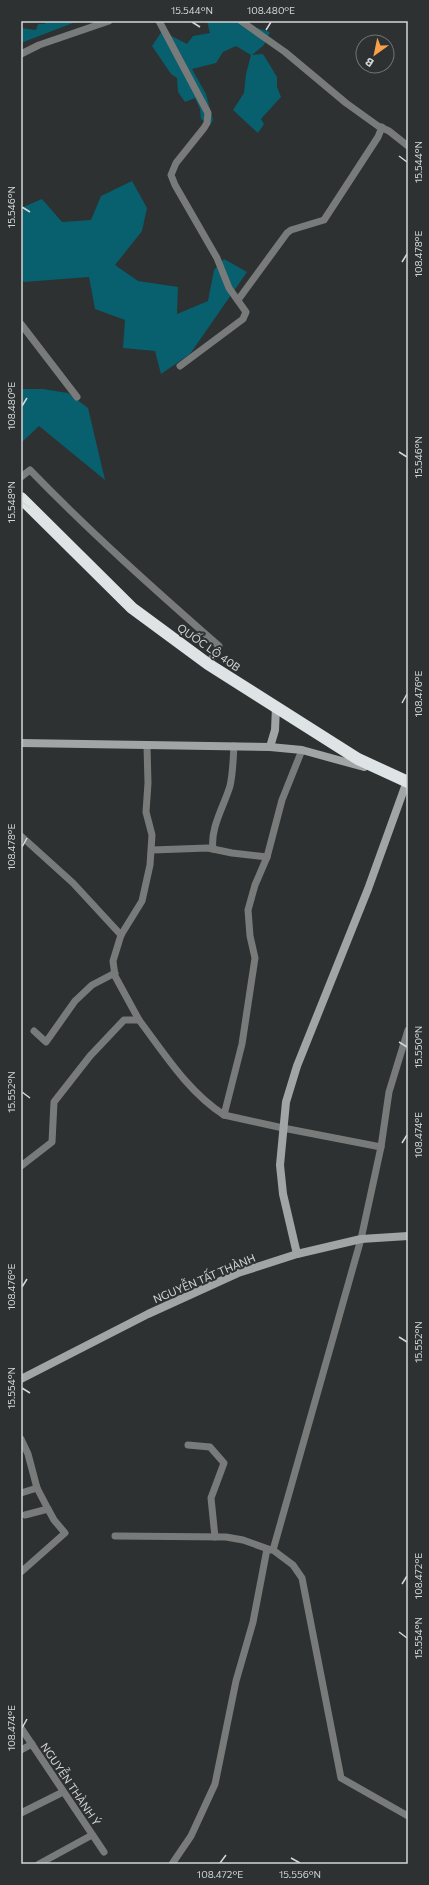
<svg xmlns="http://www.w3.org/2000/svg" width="429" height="1885" font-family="Commissioner,sans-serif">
<rect width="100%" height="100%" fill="#2d3132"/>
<g fill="#085f6d">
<polygon points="44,21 78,21 21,43 21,28 36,30 38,24 45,24"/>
<polygon points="207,21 245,21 257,28 270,32 264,45 252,55 263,54 277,77 277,87 281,97 261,119 264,124 258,133 233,110 244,93 246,74 251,55 236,46 223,52 216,63 192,69 206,94 213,120 210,125 201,119 200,109 195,98 185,102 178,92 177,78 171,74 152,46 162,31 187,44 193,36 210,33"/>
<polygon points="132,181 147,208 142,231 115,265 138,281 178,287 177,314 208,301 214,270 224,259 247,272 190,354 161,374 155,351 123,348 125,320 95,309 89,277 24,282 21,278 21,208 42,199 62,222 91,220 101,196"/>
<polygon points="21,389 43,389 68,393 88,408 105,480 39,426 21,443"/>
</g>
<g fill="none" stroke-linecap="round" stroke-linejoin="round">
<g stroke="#797b7b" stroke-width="7">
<polyline points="159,21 208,113 207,123 204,128 176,163 171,175 175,185 217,258 229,288 246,312 243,319 180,366"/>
<polyline points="241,21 285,52 346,103 378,126 389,131 408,146"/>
<polyline points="21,54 39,45 109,21"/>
<polyline points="238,300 287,233 291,230 324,220 378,137 382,127"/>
<polyline points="21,324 77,397"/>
<path d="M21 477 30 470C90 532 154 589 219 646L208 664"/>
<polyline points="21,836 73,883 121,935"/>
<path d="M213 849C210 828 224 806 230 786 233 773 233 760 234 746"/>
<polyline points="152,850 208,848 232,853 267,857"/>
<polyline points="139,1020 115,976 113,961 121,935 142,901 150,865 152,835 146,812 148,783 147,746"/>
<polyline points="34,1031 46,1042 75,1001 92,985 115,973"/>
<polyline points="224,1115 283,1128 381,1147 361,1239 273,1550 293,1565 302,1578 341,1778 408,1816"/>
<polyline points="381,1147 389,1092 408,1030"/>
<path d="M21 1166 52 1142 54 1102 90 1056 124 1020H139C164 1053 188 1092 224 1115L242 1044 255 958 250 936 248 910 255 885 267 857 282 800 302 750"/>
<polyline points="21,1439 28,1454 37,1488"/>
<polyline points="188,1445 210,1447 224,1463 211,1498 215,1537"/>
<polyline points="21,1493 37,1488 48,1509"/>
<polyline points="115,1536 226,1537 243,1540 271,1550"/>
<polyline points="21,1572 65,1533 54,1520 48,1509 25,1515"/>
<polyline points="21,1728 104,1852"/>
<polyline points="21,1750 32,1744"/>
<polyline points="21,1813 63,1792"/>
<polyline points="39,1864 92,1835"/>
<polyline points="172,1864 191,1836 215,1784 236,1681 253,1622 267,1549"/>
</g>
<g stroke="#a2a5a6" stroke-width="8">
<polyline points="21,743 270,747 302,750 364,767"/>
<polyline points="270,747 275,730 276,707"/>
<polyline points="297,1254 283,1194 280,1165 286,1102 297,1066 368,889 407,781 403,780"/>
<polyline points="21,1379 148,1314 238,1273 297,1254 361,1239 408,1236"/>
</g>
<polyline stroke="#dee4e5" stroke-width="12" points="21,498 132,608 208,664 358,759 408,782"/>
</g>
<path fill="none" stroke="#d3d6d6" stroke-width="1.5" d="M192 22 200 27M266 30 271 22M399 156 407 162M22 207 30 212M402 262 407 254M22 406 27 398M399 452 407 457M22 502 30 508M402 703 407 694M22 847 27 838M399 1042 407 1047M22 1092 30 1098M402 1143 407 1135M22 1287 27 1279M399 1337 407 1342M22 1388 30 1393M402 1584 407 1576M399 1632 407 1638M22 1728 27 1719M291 1858 300 1863M220 1863 226 1855"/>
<g text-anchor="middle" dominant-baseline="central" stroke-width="4" stroke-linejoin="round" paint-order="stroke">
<g font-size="11" fill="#d3d6d6" stroke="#2d3132">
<text transform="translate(209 647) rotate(35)">QUỐC LỘ 40B</text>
<text transform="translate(204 1278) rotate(-23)">NGUYỄN TẤT THÀNH</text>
<text transform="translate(71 1784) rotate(56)">NGUYỄN THÀNH Ý</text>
</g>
</g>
<rect width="429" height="1885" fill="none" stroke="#2d3132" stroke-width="44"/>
<g transform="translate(375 54) rotate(213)"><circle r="19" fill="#2d3132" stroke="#6f7374"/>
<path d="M0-3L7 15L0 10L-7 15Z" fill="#f8a14a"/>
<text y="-6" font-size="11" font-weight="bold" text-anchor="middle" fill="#d3d6d6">B</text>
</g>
<rect x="22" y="22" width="385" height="1841" fill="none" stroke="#d3d6d6" stroke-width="1.5"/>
<g font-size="10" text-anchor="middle" fill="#d3d6d6">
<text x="192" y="14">15.544°N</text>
<text x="271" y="14">108.480°E</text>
<text transform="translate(418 162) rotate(-90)" y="4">15.544°N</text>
<text transform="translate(11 207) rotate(-90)" y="4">15.546°N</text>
<text transform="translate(418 254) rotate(-90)" y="4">108.478°E</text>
<text transform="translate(11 406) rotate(-90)" y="4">108.480°E</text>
<text transform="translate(418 457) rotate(-90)" y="4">15.546°N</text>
<text transform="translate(11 502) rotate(-90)" y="4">15.548°N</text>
<text transform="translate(418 694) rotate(-90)" y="4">108.476°E</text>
<text transform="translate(11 847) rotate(-90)" y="4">108.478°E</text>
<text transform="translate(418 1047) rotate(-90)" y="4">15.550°N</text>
<text transform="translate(11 1092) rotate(-90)" y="4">15.552°N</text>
<text transform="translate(418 1135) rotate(-90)" y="4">108.474°E</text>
<text transform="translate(11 1287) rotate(-90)" y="4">108.476°E</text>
<text transform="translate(418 1342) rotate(-90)" y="4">15.552°N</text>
<text transform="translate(11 1388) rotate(-90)" y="4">15.554°N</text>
<text transform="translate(418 1576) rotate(-90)" y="4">108.472°E</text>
<text transform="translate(418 1638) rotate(-90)" y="4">15.554°N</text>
<text transform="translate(11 1728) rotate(-90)" y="4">108.474°E</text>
<text x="220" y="1878">108.472°E</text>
<text x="300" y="1878">15.556°N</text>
</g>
</svg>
